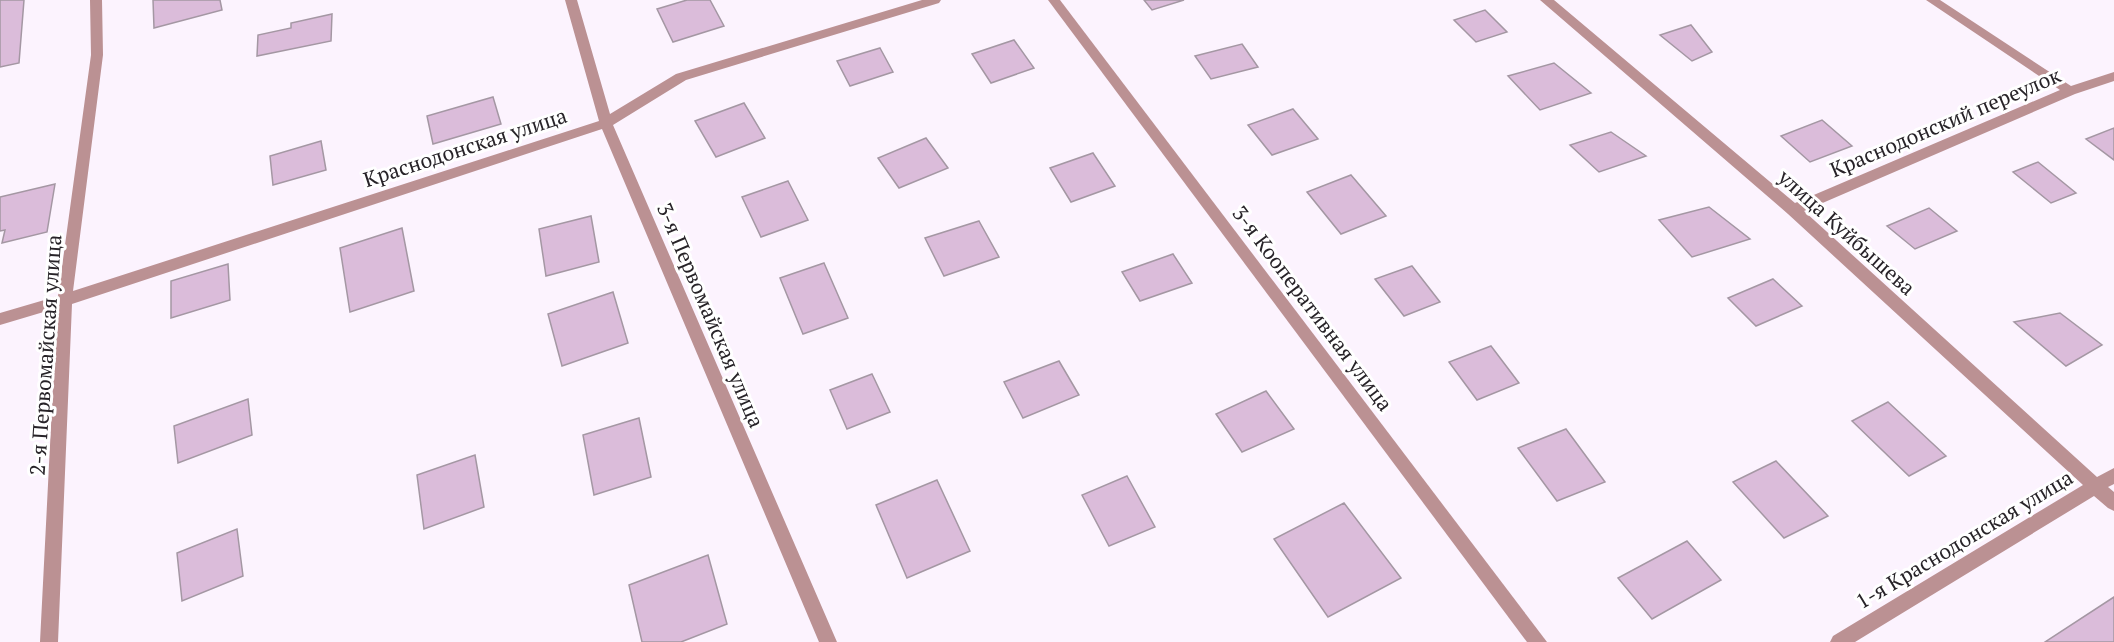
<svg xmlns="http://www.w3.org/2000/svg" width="2114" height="642" font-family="'PT Serif',serif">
<rect width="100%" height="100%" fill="#fcf3fe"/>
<g fill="#dbbcda" stroke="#a497a3" stroke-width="1.5">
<polygon points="0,0 24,0 19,63 0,67"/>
<polygon points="153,0 220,0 222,10 154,28"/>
<polygon points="687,0 710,0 724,26 673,42 657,9"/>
<polygon points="1144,0 1184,0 1152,10"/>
<polygon points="1485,10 1507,32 1476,42 1454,20"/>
<polygon points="332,14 331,41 257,56 258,35 291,28 291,23"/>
<polygon points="1691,25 1712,52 1692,61 1660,35"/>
<polygon points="1014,40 1034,68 991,83 972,54"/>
<polygon points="1242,44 1258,67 1211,79 1195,56"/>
<polygon points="880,48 893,72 850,86 837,61"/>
<polygon points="1554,63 1591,93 1540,110 1508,76"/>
<polygon points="493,97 501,124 433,144 427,116"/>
<polygon points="744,103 765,138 716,157 695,121"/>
<polygon points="1293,109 1318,139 1272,155 1248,125"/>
<polygon points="1822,120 1852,146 1810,162 1781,136"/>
<polygon points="2114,128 2114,160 2086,139"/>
<polygon points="1611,132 1646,156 1599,172 1570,145"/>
<polygon points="926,138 948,168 899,188 878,158"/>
<polygon points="321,141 326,170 273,185 270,156"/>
<polygon points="1093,153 1115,186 1071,202 1050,168"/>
<polygon points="2038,162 2076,193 2051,203 2013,172"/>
<polygon points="1351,175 1386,216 1341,234 1307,192"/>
<polygon points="788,181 808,220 761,237 742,197"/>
<polygon points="55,184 47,232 2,243 5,230 0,231 0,197"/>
<polygon points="1709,207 1750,239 1692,257 1659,220"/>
<polygon points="1929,208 1957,231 1915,249 1887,226"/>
<polygon points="591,216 599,262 546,276 539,229"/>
<polygon points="979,221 999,257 944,276 925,238"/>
<polygon points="402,228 414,291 350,312 340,248"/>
<polygon points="1173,254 1192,283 1140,301 1122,272"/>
<polygon points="824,263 848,318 803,334 780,278"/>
<polygon points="228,264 230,300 171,318 171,281"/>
<polygon points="1412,266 1440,302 1404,316 1375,279"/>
<polygon points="1773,279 1802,306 1756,326 1728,298"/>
<polygon points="613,292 628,343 562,366 548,314"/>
<polygon points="2060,313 2102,345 2066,366 2014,322"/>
<polygon points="1491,346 1519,383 1477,400 1449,362"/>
<polygon points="1059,361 1079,395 1023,418 1004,382"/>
<polygon points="872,374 890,412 847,429 830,390"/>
<polygon points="1266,391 1294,429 1242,452 1216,414"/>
<polygon points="248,399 252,435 178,463 174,426"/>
<polygon points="1888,402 1946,456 1909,476 1852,421"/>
<polygon points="639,418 651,477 594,495 583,435"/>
<polygon points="1566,429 1605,482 1557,501 1518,448"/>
<polygon points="475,455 484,507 424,529 417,475"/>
<polygon points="1776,461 1828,516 1784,538 1733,482"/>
<polygon points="1127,476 1155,527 1109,546 1082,495"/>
<polygon points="937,480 970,551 907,578 876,505"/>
<polygon points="1344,503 1401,578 1328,617 1274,539"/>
<polygon points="237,529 243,576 182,601 177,553"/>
<polygon points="1687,541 1721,580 1652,619 1618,578"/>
<polygon points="708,555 727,624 681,642 642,642 629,585"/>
<polygon points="2114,597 2114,642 2045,642"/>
</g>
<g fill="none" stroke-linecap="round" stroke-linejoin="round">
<g fill="#bb9193" fill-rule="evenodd">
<polygon points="90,0 102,0 103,55 73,291 599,121 565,0 577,0 610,114 676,74 922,0 941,0 939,3 686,80 613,125 837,642 819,642 602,129 72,304 58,642 40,642 57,308 0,325 0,313 58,296 91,55"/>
<polygon points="1048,0 1060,0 1547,642 1527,642"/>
<polygon points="1540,0 1554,0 1795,203 2060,90 1926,0 1940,0 2071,86 2114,72 2114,81 2075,94 1804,211 2097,477 2114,468 2114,484 2108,487 2114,492 2114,511 2108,508 2094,496 1855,642 1830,642 1833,636 2083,485 1788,214"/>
</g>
</g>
<g text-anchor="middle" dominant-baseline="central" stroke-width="6" stroke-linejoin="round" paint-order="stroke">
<g font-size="21" fill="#272328" stroke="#fff">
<text transform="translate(1945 122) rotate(-23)">Краснодонский переулок</text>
<text transform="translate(465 147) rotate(-18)">Краснодонская улица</text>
<text transform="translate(1847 232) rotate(42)">улица Куйбышева</text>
<text transform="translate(1313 308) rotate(53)">3-я Кооперативная улица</text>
<text transform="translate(711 315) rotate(67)">3-я Первомайская улица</text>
<text transform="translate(45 355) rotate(-86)">2-я Первомайская улица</text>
<text transform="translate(1964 539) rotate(-31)">1-я Краснодонская улица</text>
</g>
</g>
</svg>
